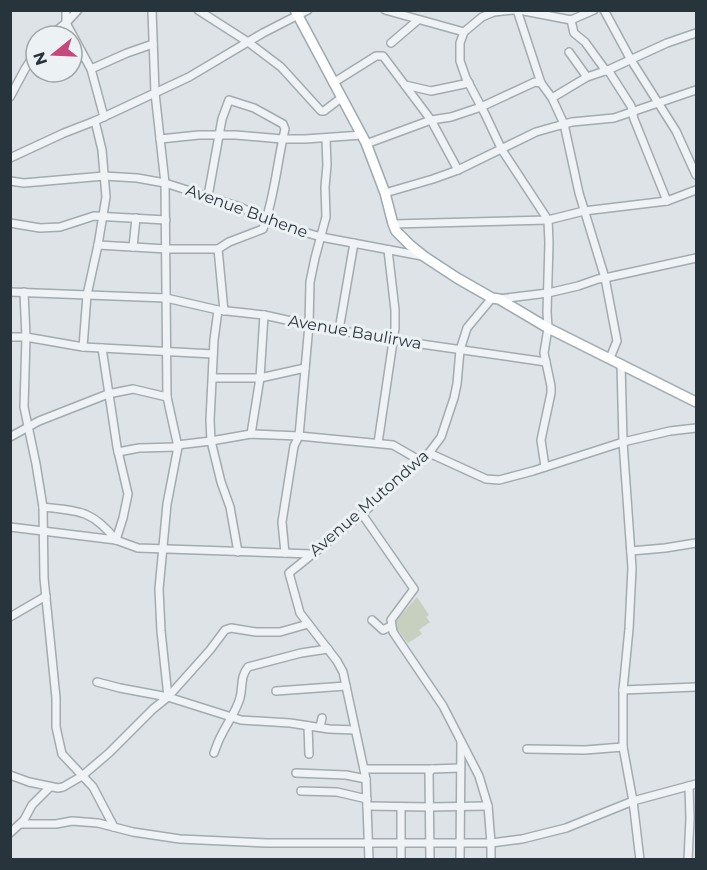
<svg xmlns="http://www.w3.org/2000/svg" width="707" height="870" font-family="Montserrat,sans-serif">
<rect width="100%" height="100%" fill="#dde3e6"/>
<polygon fill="#c7cfbf" points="417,597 429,615 426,617 430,622 419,630 422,634 408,643 393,624"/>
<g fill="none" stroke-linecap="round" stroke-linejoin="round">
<defs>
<g id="minor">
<polyline points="66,10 66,23 91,69 104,117"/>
<polyline points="152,10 155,93 165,183 167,397 178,447 167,504 159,589 161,631 168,697"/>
<polyline points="198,10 248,42 281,67 321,111 324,111 341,98"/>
<polyline points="385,10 464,32"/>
<polyline points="513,10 494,12 482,17 464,32 460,43 460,61 466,78 485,114 502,150 548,220 549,243 547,312 548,328 544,353 551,386 551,393 541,440 545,467"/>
<polyline points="517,10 541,83 552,98 564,124 579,193 605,278 617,341 610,358"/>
<polyline points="519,10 571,20 594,10"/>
<polyline points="604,10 631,60 676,131 696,175"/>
<polyline points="571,20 574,33 585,42 606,71"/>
<polyline points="50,36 66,23 78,10"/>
<polyline points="391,43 418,20"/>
<polyline points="569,52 587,77"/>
<polyline points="91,69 127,53 153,44"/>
<polyline points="608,70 631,106 634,119 667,201"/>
<polyline points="333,83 376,56 383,56 431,120 458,170"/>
<polyline points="405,85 431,91 469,83"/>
<polyline points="10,97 25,69 36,52"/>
<polyline points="552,98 587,77 608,70 667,43 696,33"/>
<polyline points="160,139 199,135 236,135 282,139 305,139 362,135"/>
<polyline points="366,144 431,120 451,117 481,107 535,82 541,83"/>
<polyline points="10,158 64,133 95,121 189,77 263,33 308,10"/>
<polyline points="10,181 24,183 104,176 137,178 165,183 240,207 266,220 297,230 321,237 422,256"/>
<polyline points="385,193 433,179 458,170 536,132 550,128 572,122 614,118 696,90"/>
<polyline points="10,223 40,228 60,227 94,216 166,220"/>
<polyline points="393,224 548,220 584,211 667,201 696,190"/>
<path d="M98 245 167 249H218L229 242 263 229C275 196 277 162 285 129L283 124 254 108 229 100 222 119 208 196"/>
<polyline points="133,247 136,218"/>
<polyline points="218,249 224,311"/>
<polyline points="10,292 166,298 218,310 264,315 309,325 393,340 546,362"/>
<polyline points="24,292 26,337 24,407 36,464 43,507 44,578 56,698 56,727 62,754 93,787 114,827"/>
<polyline points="499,299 548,293 578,286 598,279 605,278 696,258"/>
<polyline points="218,310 214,340 210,420 211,441 221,482 230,507 238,552"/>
<polyline points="339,330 354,243"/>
<polyline points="10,337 26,337 83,347 213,354"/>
<polyline points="83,347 87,295 98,245 106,197 102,150 95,121"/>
<polyline points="102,348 117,447 128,494 123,518 116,540"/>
<polyline points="621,364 623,442 632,568 629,629 623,690 623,747 633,801 640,860"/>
<polyline points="213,378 260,378 305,368"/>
<polyline points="251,434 260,378 264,315"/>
<polyline points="10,437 39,421 108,394 133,389 167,397"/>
<polyline points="378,443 395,328 395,310 388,250"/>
<polyline points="177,445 211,441 251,434 299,436 393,445 419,460"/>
<polyline points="118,452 139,448 178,447"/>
<polyline points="429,453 486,479 499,480 533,471 623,442 670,431 696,428"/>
<path d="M43 507C79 511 92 510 116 540"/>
<polyline points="362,514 414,589 391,620 393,632 443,706 479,776 488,806 491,843 491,860"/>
<polyline points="10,527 116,540 138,548 312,554"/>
<polyline points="631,551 665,548 696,543"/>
<polyline points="285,553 282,522 294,446 299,436 309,325 310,282 315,258 326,217 325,187 327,165 326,139"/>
<polyline points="10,617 46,596"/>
<polyline points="372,620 383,630 391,626"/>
<polyline points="97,682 120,688 168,697 241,720 290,723 329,729 355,730"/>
<polyline points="623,690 696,687"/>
<polyline points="276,691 346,686"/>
<polyline points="308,726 309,754"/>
<polyline points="320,727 322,718"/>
<polyline points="527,749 585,750 623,747"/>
<path d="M214 753C216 748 218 741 221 736 227 723 236 712 240 698 243 686 240 677 248 667L301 653 328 649"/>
<polyline points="364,769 432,769"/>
<polyline points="296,773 346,775 366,779"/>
<polyline points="10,775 29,782 58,788 63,787 82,776 109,753 153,709 168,697 210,650 225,630 231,628 256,632 280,632 308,624"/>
<polyline points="301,791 337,792 367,799"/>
<polyline points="367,806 429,807 488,806"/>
<polyline points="401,807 401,860"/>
<polyline points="21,824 56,824 72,821 98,823 133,832 180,839 267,843 491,843 522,839 566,828 633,801 696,784"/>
<polyline points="10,833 24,820 32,805 50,787"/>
<polyline points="369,860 366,779 343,672 337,661 300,613 289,573 362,514 419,460 429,453 441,437 454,398 457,384 460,350 467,328 492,298"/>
<polyline points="430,860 429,773 432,769 460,768"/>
<polyline points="460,860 461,742"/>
<polyline points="688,860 690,818 689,786"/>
</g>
<polyline id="major" points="295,10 366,143 385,193 393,224 396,231 410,245 425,257 457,278 492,298 499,299 548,328 696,402"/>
</defs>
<use href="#minor" stroke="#a3abb0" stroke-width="10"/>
<use href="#major" stroke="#9daab1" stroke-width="12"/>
<use href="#minor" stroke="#eff3f5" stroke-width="7"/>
<use href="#major" stroke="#fff" stroke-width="9"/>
</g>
<g text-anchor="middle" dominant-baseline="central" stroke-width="6" stroke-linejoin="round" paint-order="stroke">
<g font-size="16" fill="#27343c" stroke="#ecf1f4">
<text transform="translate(247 211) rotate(20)">Avenue Buhene</text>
<text transform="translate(355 332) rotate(10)">Avenue Baulirwa</text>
<text transform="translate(369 503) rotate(-41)">Avenue Mutondwa</text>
</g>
</g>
<rect width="707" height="870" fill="none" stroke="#27343c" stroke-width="24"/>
<g transform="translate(54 54) rotate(252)"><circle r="28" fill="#ecf1f4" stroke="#9da5aa" stroke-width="1.5"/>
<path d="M0-4.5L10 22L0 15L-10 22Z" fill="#c5487c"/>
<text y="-9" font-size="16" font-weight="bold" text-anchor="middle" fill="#27343c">N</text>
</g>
</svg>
